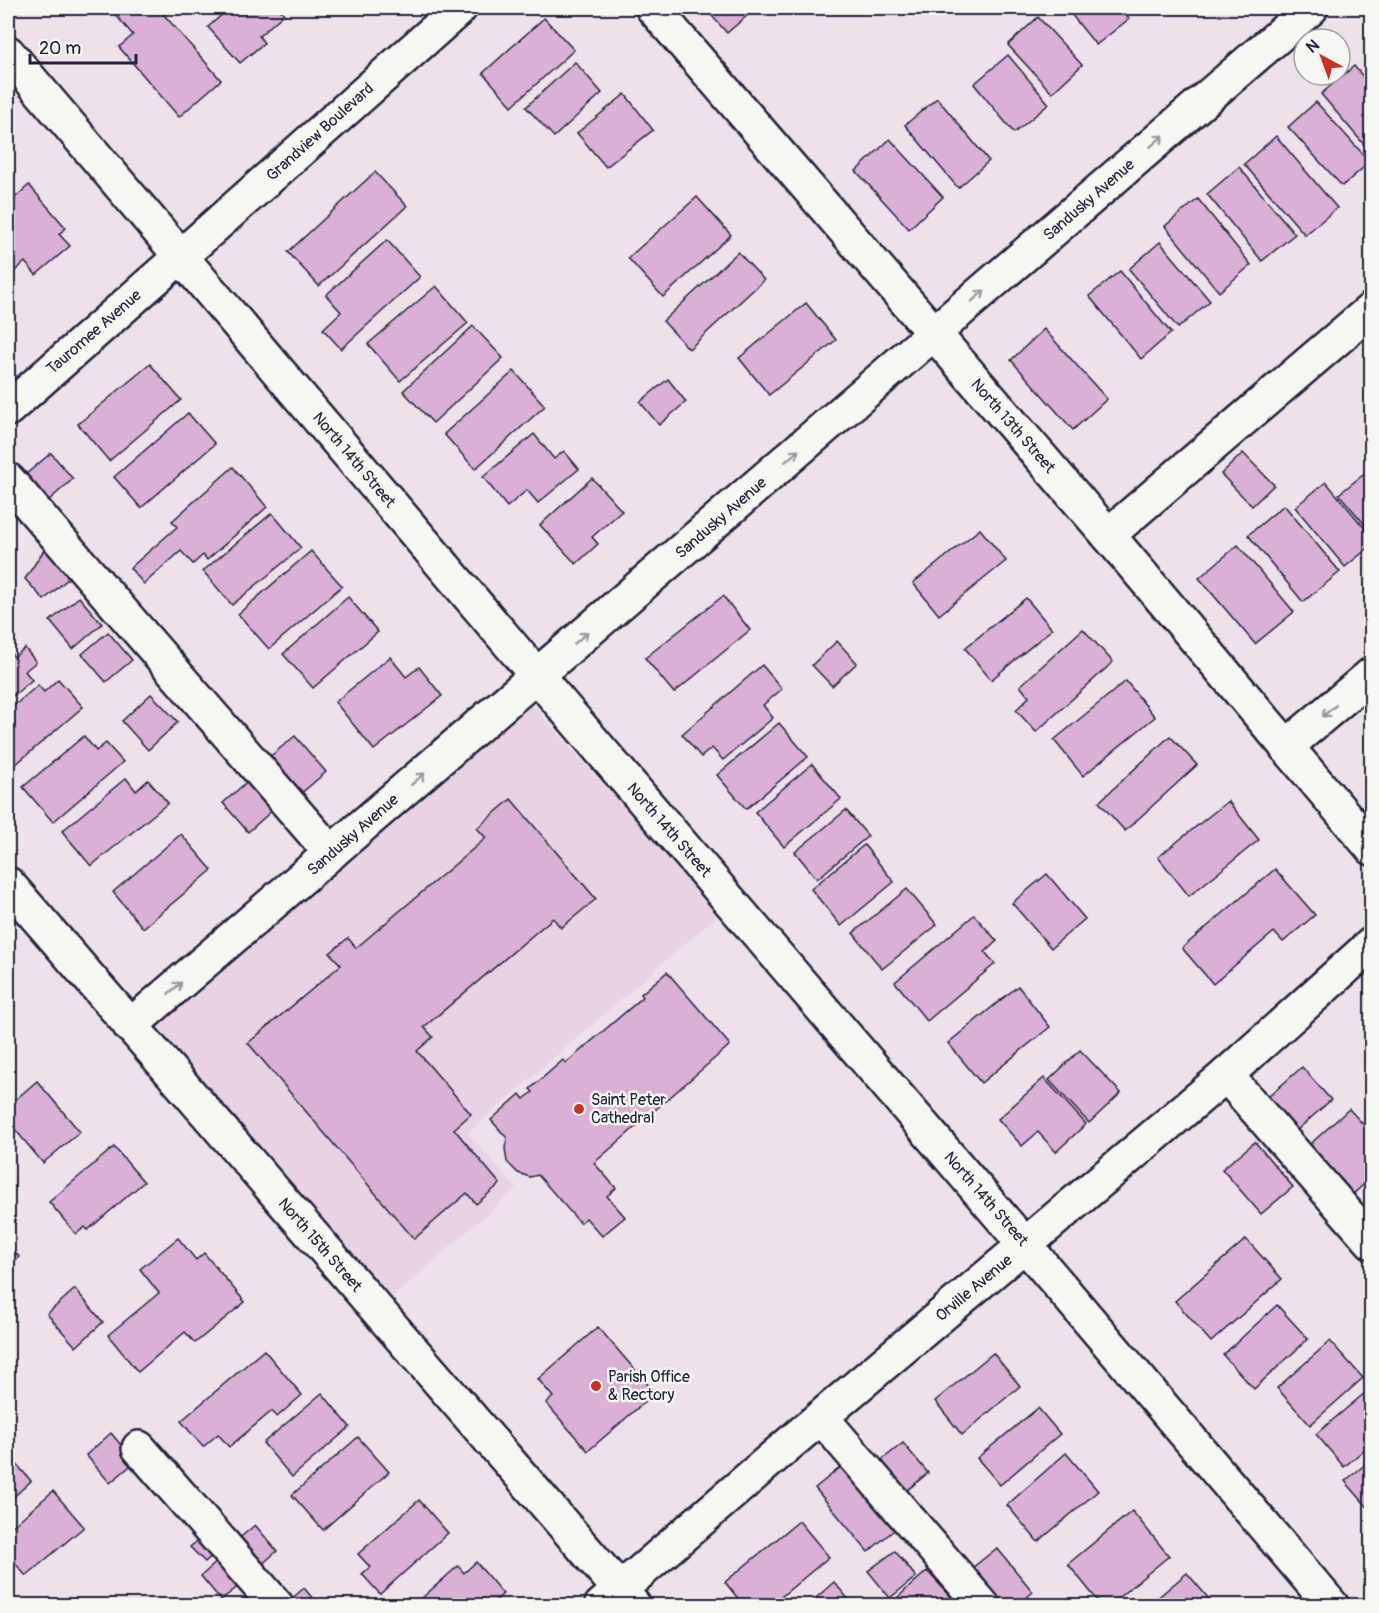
<svg xmlns="http://www.w3.org/2000/svg" width="1379" height="1613" font-family="Pangolin,sans-serif">
<rect width="100%" height="100%" fill="#eee1ea"/>
<filter id="ink" filterUnits="userSpaceOnUse"><feTurbulence type="fractalNoise" baseFrequency=".0167" numOctaves="2"/><feDisplacementMap in="SourceGraphic" scale="12" xChannelSelector="R" yChannelSelector="G"/><feConvolveMatrix kernelMatrix="1 2 1 2 8 2 1 2 1" color-interpolation-filters="sRGB"/></filter>
<g filter="url(#ink)">
<polygon fill="#e8d2e4" points="527,699 719,914 468,1133 516,1188 384,1305 147,1027"/>
<g fill="#dab0d6" stroke="#22223b" stroke-width="1.5">
<polygon points="119,8 158,8 221,80 179,117 119,47 133,35 113,12"/>
<polygon points="222,8 279,8 284,14 259,36 264,43 240,63 208,27 225,12"/>
<polygon points="705,8 756,8 727,33"/>
<polygon points="1066,8 1119,8 1129,19 1096,45"/>
<polygon points="1038,17 1082,65 1052,93 1008,45"/>
<polygon points="544,18 574,50 512,106 483,73"/>
<polygon points="1008,55 1049,104 1014,133 974,84"/>
<polygon points="575,62 602,93 554,137 526,107"/>
<polygon points="1354,66 1372,87 1372,154 1321,94"/>
<polygon points="625,94 653,130 606,167 577,133"/>
<polygon points="937,98 989,161 958,188 905,125"/>
<polygon points="1316,102 1370,162 1342,186 1288,127"/>
<polygon points="1276,136 1337,208 1305,235 1244,164"/>
<polygon points="890,139 943,197 909,229 856,171"/>
<polygon points="1239,167 1295,234 1262,261 1207,194"/>
<polygon points="375,172 407,206 319,286 288,252"/>
<polygon points="29,185 66,228 59,234 70,246 36,275 25,262 15,271 8,262 8,204"/>
<polygon points="697,197 731,235 663,297 628,258"/>
<polygon points="1198,199 1251,265 1219,292 1165,226"/>
<polygon points="387,240 420,277 341,349 323,329 341,312 326,295"/>
<polygon points="1160,242 1210,301 1178,328 1129,269"/>
<polygon points="738,252 764,280 689,349 663,321"/>
<polygon points="1120,271 1171,333 1141,359 1089,296"/>
<polygon points="436,286 468,323 400,381 368,344"/>
<polygon points="806,303 836,340 769,395 739,358"/>
<polygon points="473,326 503,358 433,423 403,391"/>
<polygon points="1044,329 1107,399 1073,430 1011,360"/>
<polygon points="150,364 181,400 109,461 78,424"/>
<polygon points="514,371 545,406 475,469 444,434"/>
<polygon points="668,379 686,402 659,425 640,402"/>
<polygon points="188,413 215,444 141,508 114,477"/>
<polygon points="534,434 554,459 564,451 579,469 538,503 527,490 507,507 483,477"/>
<polygon points="51,453 73,479 48,501 25,475"/>
<polygon points="1243,453 1274,485 1252,506 1221,474"/>
<polygon points="233,467 267,507 207,560 203,555 193,564 181,551 144,584 130,568 177,527 172,521"/>
<polygon points="1369,470 1372,473 1372,533 1339,494"/>
<polygon points="592,478 622,511 592,537 598,544 576,564 540,525"/>
<polygon points="1326,482 1372,537 1372,545 1345,567 1295,507"/>
<polygon points="1284,505 1340,572 1303,602 1248,535"/>
<polygon points="272,513 301,548 232,605 203,571"/>
<polygon points="980,529 1006,561 939,615 913,583"/>
<polygon points="1238,545 1294,612 1255,644 1199,578"/>
<polygon points="46,547 71,576 44,600 25,579"/>
<polygon points="311,551 342,586 269,649 238,614"/>
<polygon points="723,596 750,630 674,693 645,658"/>
<polygon points="79,597 102,624 73,649 50,621"/>
<polygon points="348,597 378,632 313,688 283,654"/>
<polygon points="1026,598 1052,629 991,680 965,648"/>
<polygon points="1083,629 1113,662 1036,732 1016,710 1029,697 1020,686"/>
<polygon points="108,632 132,660 106,682 82,654"/>
<polygon points="837,641 857,663 832,686 812,665"/>
<polygon points="25,648 36,662 25,671 32,680 8,700 8,650 14,657"/>
<polygon points="390,657 406,677 419,667 442,696 374,750 335,702"/>
<polygon points="762,665 782,689 763,705 773,718 723,760 712,748 701,757 682,734"/>
<polygon points="58,679 83,707 9,770 8,768 8,711 38,685 44,692"/>
<polygon points="1126,681 1155,717 1083,776 1054,740"/>
<polygon points="151,694 178,722 148,750 122,721"/>
<polygon points="779,723 808,757 746,809 717,775"/>
<polygon points="84,736 96,751 106,743 123,762 53,822 23,787"/>
<polygon points="295,736 326,772 298,796 267,759"/>
<polygon points="1170,736 1197,765 1125,831 1099,802"/>
<polygon points="812,764 841,799 784,847 755,812"/>
<polygon points="126,778 136,791 148,780 168,803 91,866 62,831"/>
<polygon points="250,779 275,808 248,832 223,803"/>
<polygon points="511,799 596,899 561,928 553,918 424,1027 433,1037 417,1051 471,1114 454,1129 500,1184 476,1204 467,1193 414,1239 248,1043 341,965 330,953 348,938 356,948 486,838 477,828"/>
<polygon points="1228,801 1259,840 1189,896 1158,857"/>
<polygon points="846,810 868,836 817,879 795,852"/>
<polygon points="181,834 212,870 143,928 113,892"/>
<polygon points="864,845 894,882 841,926 811,889"/>
<polygon points="1275,869 1315,915 1283,942 1274,932 1213,984 1182,948"/>
<polygon points="1047,874 1085,919 1051,948 1012,903"/>
<polygon points="907,889 937,925 882,969 853,933"/>
<polygon points="974,915 997,941 985,952 995,964 927,1021 895,982"/>
<polygon points="667,972 730,1045 594,1163 616,1188 607,1196 625,1217 602,1236 586,1218 580,1223 538,1175 530,1177 518,1173 507,1162 505,1148 507,1138 491,1120 520,1094 524,1099 533,1092 530,1089 563,1060 566,1063 643,997 641,994"/>
<polygon points="1018,986 1050,1027 981,1083 948,1043"/>
<polygon points="1080,1050 1121,1093 1089,1123 1049,1080"/>
<polygon points="1302,1067 1331,1100 1288,1138 1259,1105"/>
<polygon points="1044,1078 1086,1124 1056,1152 1038,1132 1022,1146 998,1119"/>
<polygon points="37,1081 80,1132 43,1163 8,1121 8,1106"/>
<polygon points="1349,1109 1372,1134 1372,1177 1351,1196 1307,1147"/>
<polygon points="1255,1142 1293,1187 1261,1214 1222,1169"/>
<polygon points="114,1147 144,1182 88,1230 85,1227 76,1234 49,1202"/>
<polygon points="178,1238 196,1260 204,1253 245,1302 195,1343 185,1332 138,1372 108,1335 159,1293 140,1269"/>
<polygon points="1246,1239 1282,1279 1211,1342 1175,1301"/>
<polygon points="8,1244 19,1257 8,1267"/>
<polygon points="75,1289 103,1322 76,1347 47,1314"/>
<polygon points="1277,1305 1308,1339 1254,1389 1223,1355"/>
<polygon points="598,1327 655,1393 588,1451 546,1403 553,1397 538,1379"/>
<polygon points="1330,1341 1363,1378 1310,1425 1277,1388"/>
<polygon points="264,1350 302,1395 277,1417 272,1411 229,1447 218,1434 203,1447 181,1421"/>
<polygon points="993,1353 1020,1386 962,1435 935,1401"/>
<polygon points="1372,1387 1372,1443 1344,1467 1316,1434"/>
<polygon points="322,1393 350,1427 292,1477 263,1443"/>
<polygon points="1038,1408 1060,1434 1000,1485 977,1458"/>
<polygon points="111,1433 135,1462 110,1483 86,1455"/>
<polygon points="358,1437 389,1472 323,1530 292,1495"/>
<polygon points="903,1443 928,1473 899,1497 874,1466"/>
<polygon points="1066,1453 1098,1491 1038,1542 1007,1505"/>
<polygon points="8,1454 31,1481 8,1502"/>
<polygon points="1372,1459 1372,1512 1345,1481"/>
<polygon points="841,1467 894,1530 868,1552 815,1488"/>
<polygon points="53,1491 84,1527 26,1576 8,1555 8,1530"/>
<polygon points="419,1500 448,1533 380,1594 362,1574 370,1567 358,1554"/>
<polygon points="1132,1511 1169,1556 1108,1606 1102,1606 1068,1564"/>
<polygon points="799,1521 829,1557 770,1606 744,1606 725,1582"/>
<polygon points="255,1525 277,1551 258,1568 236,1541"/>
<polygon points="202,1537 216,1552 205,1562 190,1547"/>
<polygon points="997,1548 1033,1592 1017,1606 995,1606 967,1572"/>
<polygon points="895,1551 916,1577 890,1598 868,1571"/>
<polygon points="219,1560 240,1585 221,1600 201,1576"/>
<polygon points="476,1562 503,1594 489,1606 413,1606 458,1566 464,1573"/>
<polygon points="927,1571 953,1599 946,1606 906,1606 898,1597"/>
<polygon points="1187,1573 1215,1606 1148,1606"/>
<polygon points="834,1582 854,1606 807,1606"/>
<polygon points="304,1588 319,1606 293,1606 289,1601"/>
</g>
<g fill="none" stroke-linecap="round" stroke-linejoin="round">
<defs>
<g id="minor">
<polyline points="653,8 1108,535 1372,848"/>
<polyline points="8,53 537,676 1025,1245 1332,1606"/>
<polyline points="8,409 181,256 460,8"/>
<polyline points="8,480 331,853"/>
<polyline points="1108,535 1372,309"/>
<polyline points="1286,747 1372,674"/>
<polyline points="8,884 634,1606"/>
<polyline points="130,1026 1311,8"/>
<polyline points="1226,1075 1372,1242"/>
<polyline points="821,1417 983,1606"/>
<polyline points="139,1448 277,1606"/>
<polyline points="601,1606 783,1449 1226,1075 1372,944"/>
</g>
</defs>
<use href="#minor" stroke="#22223b" stroke-width="38"/>
<use href="#minor" stroke="#f6f6f2" stroke-width="33"/>
</g>
<defs><path id="oneway-shaft" d="M-6 0H5M1.5-3L5.5 0L1.5 3" fill="none" stroke-width="1.6" stroke-linecap="round" stroke-linejoin="round" transform="scale(1.5)"/></defs>
<g stroke="#9797a0">
<use href="#oneway-shaft" transform="translate(1157 141) rotate(-41)"/>
<use href="#oneway-shaft" transform="translate(978 296) rotate(-41)"/>
<use href="#oneway-shaft" transform="translate(792 456) rotate(-41)"/>
<use href="#oneway-shaft" transform="translate(581 638) rotate(-41)"/>
<use href="#oneway-shaft" transform="translate(1329 711) rotate(140)"/>
<use href="#oneway-shaft" transform="translate(418 779) rotate(-41)"/>
<use href="#oneway-shaft" transform="translate(175 988) rotate(-41)"/>
</g>
</g>
<g fill="#c8321e" stroke="#f6f6f2" stroke-width="2">
<circle cx="579" cy="1109" r="6"/>
<circle cx="596" cy="1386" r="6"/>
</g>
<g text-anchor="middle" dominant-baseline="central" stroke-width="5" stroke-linejoin="round" paint-order="stroke">
<g font-size="16" fill="#22223b" stroke="#f6f6f2">
<text transform="translate(320 132) rotate(-42)">Grandview Boulevard</text>
<text transform="translate(1089 200) rotate(-41)">Sandusky Avenue</text>
<text transform="translate(94 332) rotate(-41)">Tauromee Avenue</text>
<text transform="translate(1013 426) rotate(49)">North 13th Street</text>
<text transform="translate(354 460) rotate(50)">North 14th Street</text>
<text transform="translate(721 518) rotate(-41)">Sandusky Avenue</text>
<text transform="translate(669 830) rotate(49)">North 14th Street</text>
<text transform="translate(353 835) rotate(-41)">Sandusky Avenue</text>
<text transform="translate(986 1199) rotate(49)">North 14th Street</text>
<text transform="translate(320 1245) rotate(49)">North 15th Street</text>
<text transform="translate(974 1288) rotate(-40)">Orville Avenue</text>
</g>
<g font-size="16" fill="#22223b" stroke="#f6f6f2" text-anchor="start">
<text x="591" y="1100">Saint Peter<tspan x="591" dy="18">Cathedral</tspan></text>
<text x="608" y="1377">Parish Office<tspan x="608" dy="18">&amp; Rectory</tspan></text>
</g>
</g>
<rect width="1379" height="1613" fill="none" stroke="#f6f6f2" stroke-width="30"/>
<rect x="15" y="15" width="1349" height="1583" fill="none" stroke="#22223b" stroke-width="2" filter="url(#ink)"/>
<g transform="translate(1322 57) rotate(319)"><circle r="28" fill="#f6f6f2" stroke="#a1a1a9" stroke-width="1.5"/>
<path d="M0-4.5L10 22L0 15L-10 22Z" fill="#c8321e"/>
<text y="-9" font-size="16" font-weight="bold" text-anchor="middle" fill="#22223b">N</text>
</g>
<path d="M30 54v9h106v-9" fill="none" stroke="#22223b" stroke-width="3"/>
<text x="39" y="54" font-size="18" fill="#22223b" stroke="#f6f6f2" stroke-width="4.5" paint-order="stroke">20 m</text>
</svg>
